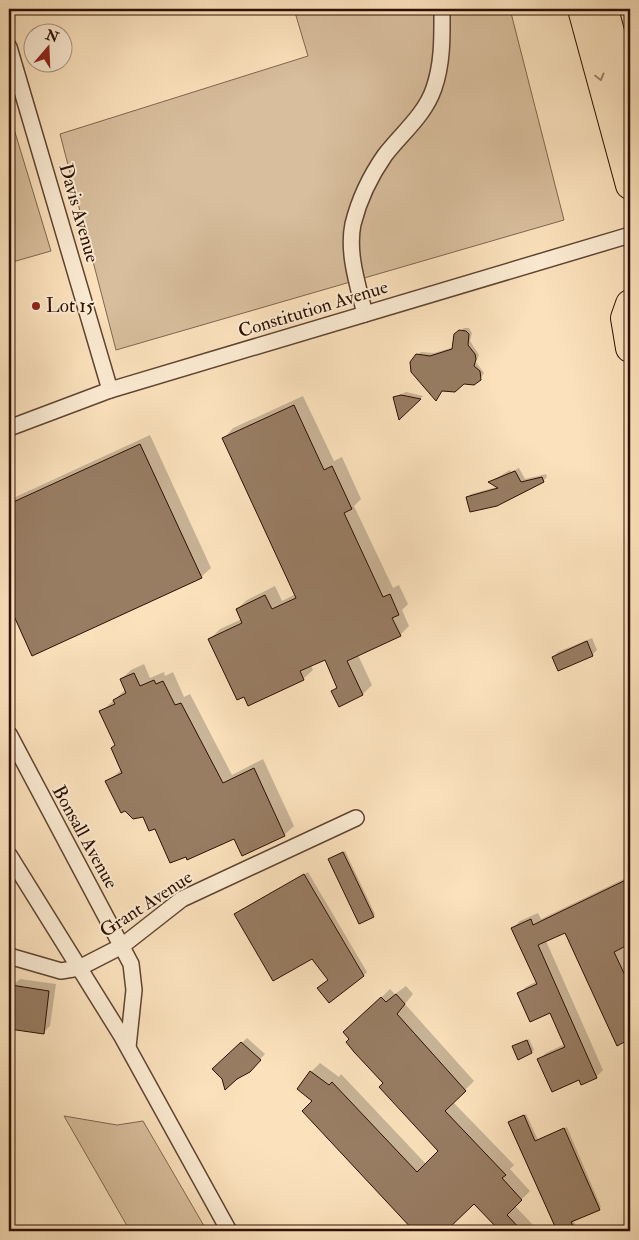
<svg xmlns="http://www.w3.org/2000/svg" width="639" height="1240" font-family="'IM FELL Double Pica',serif">
<rect width="100%" height="100%" fill="#fbe2bd"/>
<filter id="stains"><feTurbulence type="fractalNoise" baseFrequency=".004" numOctaves="4"/><feColorMatrix values="0 0 0 0 .2 0 0 0 0 .09 0 0 0 0 .02 0 0 0 .5 -.17"/></filter>
<radialGradient id="worn" r=".72"><stop offset=".6" stop-color="#630" stop-opacity="0"/><stop offset="1" stop-color="#630" stop-opacity=".3"/></radialGradient>
<g fill="#d8be9d" stroke="#826650">
<polygon points="294,9 510,9 564,220 116,350 60,134 308,56"/>
<polygon points="14,129 51,251 9,263 9,131"/>
<polygon points="64,1116 117,1125 143,1121 207,1231 130,1231"/>
</g>
<g fill="#0003">
<polygon points="9,49 23,96 9,107"/>
<polygon points="464,328 469,328 472,333 470,341 479,355 476,362 484,373 480,379 443,390 436,399 417,355 421,352 434,353 454,347 457,333"/>
<polygon points="406,392 423,396 400,418 395,397"/>
<polygon points="303,396 334,461 342,457 361,499 354,506 393,588 399,585 408,604 402,610 409,626 400,635 358,655 372,685 363,694 333,691 338,686 325,659 311,665 313,670 303,679 244,696 210,639 220,629 242,619 237,609 247,600 275,586 282,601 296,594 224,438 233,428"/>
<polygon points="150,435 211,568 201,577 33,655 9,602 9,500"/>
<polygon points="519,468 525,479 546,474 547,477 543,481 467,497 471,494 497,487 490,482 510,470 511,472"/>
<polygon points="592,638 597,650 592,655 553,657 558,652"/>
<polygon points="144,664 150,678 164,672 165,676 173,672 184,697 190,694 232,775 263,759 294,826 284,835 234,837 155,828 107,782 122,769 112,748 116,744 101,712 126,689 121,679 131,670"/>
<polygon points="345,851 375,914 373,916 332,857"/>
<polygon points="308,872 367,972 364,975 329,980 312,957 236,914"/>
<polygon points="630,876 630,943 622,947 630,965 630,1038 617,1044 565,932 546,941 603,1070 596,1077 580,1078 539,1060 546,1053 565,1044 550,1012 519,994 526,987 537,981 513,928 520,921 538,913 541,919"/>
<polygon points="20,979 56,984 50,1026 43,1033 9,1028 12,986"/>
<polygon points="406,986 413,994 405,1004 474,1081 453,1102 514,1165 510,1169 530,1191 515,1206 534,1226 536,1225 539,1231 499,1231 475,1203 451,1225 457,1231 416,1231 303,1111 313,1101 311,1072 320,1063 339,1077 341,1074 426,1164 440,1151 351,1039 354,1024 390,989 395,994"/>
<polygon points="247,1038 265,1054 249,1071 226,1088 223,1078 214,1069"/>
<polygon points="529,1039 534,1050 531,1052 514,1047"/>
<polygon points="526,1114 538,1140 567,1127 601,1207 573,1220 577,1227 570,1231 558,1231 510,1122"/>
</g>
<g fill="#987d63" stroke="#2d0f02">
<polygon points="459,330 466,331 469,334 468,345 475,354 476,359 474,366 480,371 481,380 474,385 464,384 455,392 442,391 436,401 411,372 410,362 416,354 430,356 452,349 454,334"/>
<polygon points="401,395 421,399 399,420 393,397"/>
<polygon points="294,405 324,470 332,466 352,509 344,513 383,597 390,594 399,615 392,618 401,636 347,661 363,695 339,707 331,691 337,688 325,660 300,671 304,680 248,706 244,697 237,700 208,639 242,623 236,609 265,595 272,609 296,598 222,438"/>
<polygon points="140,444 202,578 32,656 9,605 9,504"/>
<polygon points="515,471 521,482 542,477 544,482 497,506 470,512 466,497 498,488 488,482"/>
<polygon points="587,641 593,656 558,671 552,657"/>
<polygon points="134,673 140,686 154,680 156,684 163,681 175,705 181,703 223,783 254,768 285,836 242,856 234,839 187,860 186,857 170,863 155,829 149,831 143,817 133,819 125,811 121,813 105,781 122,773 111,748 115,745 99,711 115,704 113,700 126,693 120,679"/>
<polygon points="343,852 374,917 359,924 328,859"/>
<polygon points="304,874 364,976 329,1003 317,988 328,980 312,959 273,981 234,914"/>
<polygon points="630,878 630,944 614,952 630,986 630,1039 617,1046 565,933 538,945 597,1078 581,1085 579,1080 552,1092 537,1059 565,1047 550,1013 530,1022 517,993 537,984 511,928 531,919 533,925"/>
<polygon points="11,985 49,991 44,1034 9,1029"/>
<polygon points="396,994 405,1004 397,1014 466,1091 445,1111 506,1175 502,1178 522,1200 507,1215 522,1231 500,1231 474,1204 446,1231 414,1231 302,1111 312,1101 297,1089 310,1071 329,1085 332,1082 417,1172 438,1151 379,1087 383,1083 354,1052 346,1042 349,1039 343,1032 381,997 386,1002"/>
<polygon points="527,1040 532,1053 518,1060 512,1046"/>
<polygon points="241,1042 261,1060 250,1072 237,1079 225,1090 222,1079 212,1069"/>
<polygon points="524,1115 535,1141 564,1128 600,1210 571,1222 576,1231 557,1231 508,1122"/>
</g>
<g fill="none" stroke-linecap="round" stroke-linejoin="round">
<defs>
<g id="street">
<polyline points="9,47 110,390"/>
<path d="M365 314C358 286 347 253 353 224 359 200 371 175 385 155 402 133 425 115 434 88 443 62 442 35 442 9"/>
<polyline points="9,428 110,390 630,235"/>
<polyline points="9,734 131,964 134,990 128,1047"/>
<polyline points="9,855 121,1035 229,1231"/>
<polyline points="9,956 61,971 79,968 122,946 182,899 356,818"/>
</g>
<g id="highway">
<polyline points="582,9 630,185"/>
<polyline points="604,9 630,108"/>
<polyline points="630,304 625,318 630,348"/>
</g>
</defs>
<use href="#street" stroke="#604431" stroke-width="18"/>
<use href="#highway" stroke="#2d0f02" stroke-width="30"/>
<use href="#street" stroke="#fcecd4" stroke-width="15"/>
<use href="#highway" stroke="#fbe2bd" stroke-width="28"/>
</g>
<defs><path id="oneway-chevron" d="M-2-3.5L2.5 0L-2 3.5" fill="none" stroke-width="1.6" stroke-linecap="round" stroke-linejoin="round" transform="scale(1.25)"/></defs>
<use stroke="#9e8369" href="#oneway-chevron" transform="translate(600 77) rotate(75)"/>
<circle fill="#8f2418" stroke="#fcecd4" stroke-width="2" cx="36" cy="306" r="5"/>
<g text-anchor="middle" dominant-baseline="central" stroke-width="4" stroke-linejoin="round" paint-order="stroke">
<g font-size="19" fill="#2d0f02" stroke="#fcecd4">
<text transform="translate(79 213) rotate(74)">Davis Avenue</text>
<text transform="translate(313 309) rotate(-17)">Constitution Avenue</text>
<text transform="translate(85 837) rotate(61)">Bonsall Avenue</text>
<text transform="translate(146 904) rotate(-33)">Grant Avenue</text>
</g>
<g font-size="19" fill="#2d0f02" stroke="#fcecd4" text-anchor="start">
<text x="46" y="306">Lot 15</text>
</g>
</g>
<rect width="639" height="1240" fill="none" stroke="#fbe2bd" stroke-width="30"/>
<rect x="10" y="10" width="619" height="1220" fill="none" stroke="#2d0f02" stroke-width="2.5"/>
<rect x="15" y="15" width="609" height="1210" fill="none" stroke="#2d0f02"/>
<g transform="translate(48 48) rotate(19)"><circle r="24" fill="#fcecd4" stroke="#a99480"/>
<path d="M0-4L9 19L0 12L-9 19Z" fill="#8f2418"/>
<text y="-8" font-size="14" font-weight="bold" text-anchor="middle" fill="#2d0f02">N</text>
</g>
<rect width="100%" height="100%" filter="url(#stains)"/>
<rect width="100%" height="100%" fill="url(#worn)"/>
</svg>
